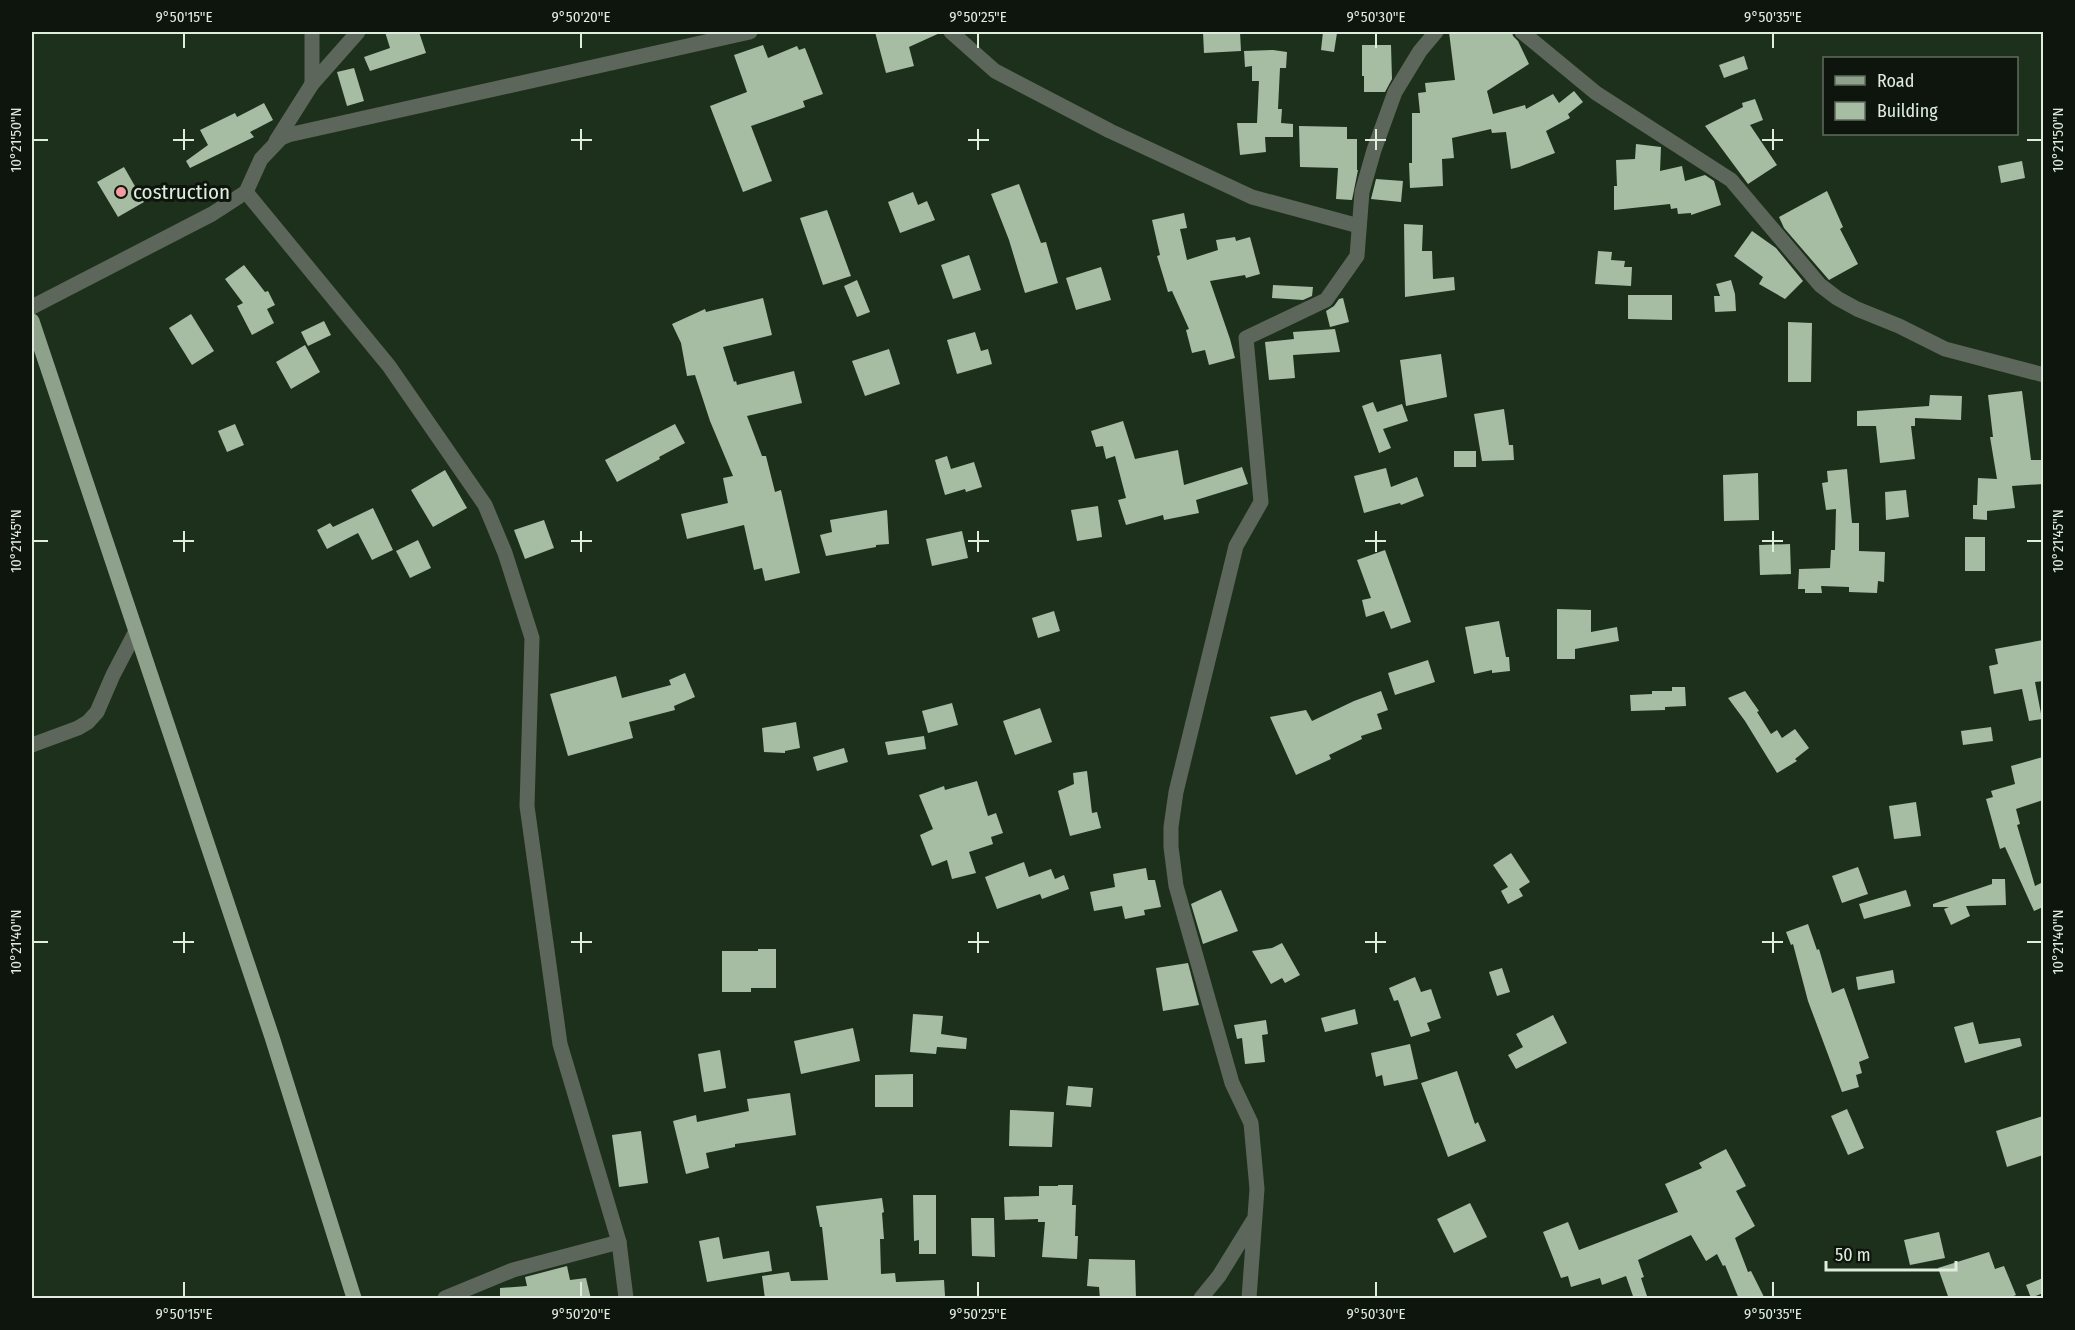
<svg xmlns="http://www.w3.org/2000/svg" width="2075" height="1330" font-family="'Fira Sans Condensed',sans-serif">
<rect width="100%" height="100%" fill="#1d301b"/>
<g fill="#a6bda3">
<polygon points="385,32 419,32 426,53 370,71 364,57 390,48"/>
<polygon points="875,32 942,32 909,47 914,66 886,73"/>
<polygon points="1203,32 1240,32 1241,51 1204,53"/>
<polygon points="1323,32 1337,33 1334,52 1321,50"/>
<polygon points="1449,32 1512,32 1513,36 1518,41 1529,64 1487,91 1493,114 1525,105 1526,109 1553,94 1559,103 1574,91 1583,102 1568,114 1570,118 1546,131 1555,153 1519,167 1511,169 1506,132 1492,133 1491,129 1452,138 1454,158 1442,159 1443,186 1410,188 1409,163 1412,163 1412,113 1420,113 1418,93 1426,92 1425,83 1455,80"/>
<polygon points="763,45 768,58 797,46 799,50 805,48 823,94 803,101 805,107 751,126 772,181 743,192 710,106 747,92 734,55"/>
<polygon points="1362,45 1391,45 1392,79 1385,92 1364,92 1364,76 1362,76"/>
<polygon points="1273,50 1287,52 1286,68 1280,68 1278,109 1282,109 1281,123 1293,124 1293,137 1265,137 1266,152 1240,155 1237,123 1257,123 1259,81 1252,81 1252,66 1245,67 1244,51"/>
<polygon points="1744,56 1748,69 1724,78 1719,65"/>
<polygon points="354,68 364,101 347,106 337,72"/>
<polygon points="1755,99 1763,120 1750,125 1777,165 1748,184 1705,126 1743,107 1742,103"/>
<polygon points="264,103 273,120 250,132 254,137 190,168 186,161 208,145 200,130 235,113 237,117"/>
<polygon points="1299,126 1347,127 1347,139 1357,139 1357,170 1358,170 1352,200 1336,199 1338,168 1300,167"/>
<polygon points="1636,144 1661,147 1660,171 1682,166 1685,181 1705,175 1714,181 1721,205 1691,215 1691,213 1678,214 1677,208 1671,209 1670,204 1614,210 1614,186 1617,186 1616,160 1635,159"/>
<polygon points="2022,161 2025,178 2001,183 1998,166"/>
<polygon points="124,167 144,202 118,217 97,182"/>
<polygon points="1376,179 1403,181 1401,202 1371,199"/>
<polygon points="1019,184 1041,243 1046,242 1058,283 1025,293 1009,240 991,194"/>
<polygon points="1827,191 1843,227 1840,229 1858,264 1829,280 1784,228 1779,217"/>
<polygon points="913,192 918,205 927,201 935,220 900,233 888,202"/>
<polygon points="827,210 851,276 823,285 800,218"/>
<polygon points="1184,213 1187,228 1180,229 1187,260 1218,250 1216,240 1235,237 1236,241 1250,237 1260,274 1246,278 1245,275 1210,281 1230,339 1235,358 1209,365 1205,350 1192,353 1186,330 1189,329 1172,291 1168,292 1157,256 1160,255 1152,220"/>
<polygon points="1404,224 1423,225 1422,251 1432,251 1433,279 1454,277 1455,290 1405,297"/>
<polygon points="1752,231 1776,248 1803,281 1785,299 1759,284 1763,277 1734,256"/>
<polygon points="1598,251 1612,252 1611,260 1625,261 1624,267 1632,267 1631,286 1595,284"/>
<polygon points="969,255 981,290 953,299 941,265"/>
<polygon points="244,265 265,292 268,291 275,305 267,309 274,323 252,335 237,306 243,303 225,279"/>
<polygon points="1101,267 1111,300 1076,310 1066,278"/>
<polygon points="857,280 870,312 857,317 844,286"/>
<polygon points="1731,280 1735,294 1736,311 1715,312 1714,296 1720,296 1716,284"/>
<polygon points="1273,285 1313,287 1312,296 1303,300 1272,298"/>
<polygon points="1628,295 1672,295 1672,320 1628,319"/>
<polygon points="763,298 772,335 723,347 734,382 736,381 737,385 794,371 802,403 747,416 762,456 766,456 775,492 781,490 800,573 765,581 762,568 754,570 744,525 687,539 681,514 728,503 723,478 733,476 710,421 695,375 687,376 681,343 672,324 705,309 706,312"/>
<polygon points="1343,298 1349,322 1330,327 1326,311 1334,306 1339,299"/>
<polygon points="191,314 214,351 192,365 169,328"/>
<polygon points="324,321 331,335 308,346 301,332"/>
<polygon points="1788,322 1812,323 1811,382 1788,382"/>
<polygon points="1335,329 1340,352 1293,355 1295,378 1269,380 1265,342 1294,339 1293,332"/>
<polygon points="975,332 981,351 988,349 992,364 957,374 947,340"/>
<polygon points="305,345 320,372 291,389 276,362"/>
<polygon points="889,349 900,384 865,396 852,361"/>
<polygon points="1441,354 1447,397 1406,406 1400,360"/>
<polygon points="2022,391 2031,460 2043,460 2043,484 2012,486 2015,508 1987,511 1987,520 1973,519 1973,505 1977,505 1978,478 1997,479 1990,437 1993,437 1988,395"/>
<polygon points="1930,395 1962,396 1961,420 1915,418 1915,426 1911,426 1915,459 1880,463 1876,426 1857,426 1857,411 1929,406"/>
<polygon points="1373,402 1377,412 1402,404 1408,421 1383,429 1391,448 1379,453 1362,406"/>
<polygon points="1504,409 1509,445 1513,445 1514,460 1482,461 1474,414"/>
<polygon points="1123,421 1135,459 1178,450 1184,485 1242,467 1248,484 1196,500 1199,513 1164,520 1163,515 1126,525 1118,500 1126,498 1115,456 1106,459 1103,446 1096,447 1091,431"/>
<polygon points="235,424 244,445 227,452 218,431"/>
<polygon points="675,424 685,443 659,457 660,459 617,482 605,460"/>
<rect x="1454" y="451" width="22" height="16"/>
<polygon points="947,456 951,469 974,462 982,487 966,492 965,489 945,495 935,460"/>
<polygon points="1386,468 1391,487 1417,477 1424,496 1401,505 1400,503 1364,513 1354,476"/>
<polygon points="1847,469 1852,523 1859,523 1859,551 1885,552 1884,582 1878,581 1877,593 1849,592 1849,587 1821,586 1822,593 1805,593 1805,589 1798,589 1799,569 1830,568 1831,550 1835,550 1836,509 1826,510 1822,483 1828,482 1827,471"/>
<polygon points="445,470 467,508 433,527 411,490"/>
<polygon points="1758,473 1759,520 1724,521 1723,475"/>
<polygon points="1906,490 1909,517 1886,520 1885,492"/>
<polygon points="1098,506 1102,537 1077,541 1071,510"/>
<polygon points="373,508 393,550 372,560 358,533 327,549 317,530 330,523 333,527"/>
<polygon points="887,510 889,544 876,545 876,547 826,556 820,535 832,532 830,520"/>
<polygon points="544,520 554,548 525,559 514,530"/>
<polygon points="962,531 968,558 932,566 926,539"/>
<rect x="1965" y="537" width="20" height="34"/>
<polygon points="418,540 431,568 410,578 396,551"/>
<polygon points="1790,544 1791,574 1760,575 1759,545"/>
<polygon points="1385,550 1411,622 1391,629 1384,611 1366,617 1362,600 1371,598 1357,560"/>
<polygon points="1557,609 1591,610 1591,632 1617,627 1619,641 1575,649 1575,659 1557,659"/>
<polygon points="1054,611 1060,631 1038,638 1032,618"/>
<polygon points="1499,621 1506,657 1509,657 1510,671 1492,673 1492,670 1474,674 1465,627"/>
<polygon points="2043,640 2043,681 2035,682 2042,719 2029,721 2022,689 1994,694 1989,666 1998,664 1995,649"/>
<polygon points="1428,660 1435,682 1395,695 1388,673"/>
<polygon points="685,673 695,697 674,706 675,710 629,722 633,738 568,756 550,694 616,676 622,698 671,685 669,680"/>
<polygon points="1672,687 1685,687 1686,706 1665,707 1665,710 1631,711 1630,695 1652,694 1652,691 1672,691"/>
<polygon points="1381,691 1388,710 1377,714 1382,729 1361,736 1362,739 1329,755 1331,759 1296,775 1270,717 1306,710 1312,721 1354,701"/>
<polygon points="1745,691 1759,711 1757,712 1771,734 1777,730 1782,738 1795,729 1809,748 1795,759 1797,761 1777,773 1745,721 1728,698"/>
<polygon points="952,703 958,725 928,733 922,711"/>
<polygon points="1040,708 1052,742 1015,755 1003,721"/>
<polygon points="796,722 800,748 785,751 785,753 764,752 762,728"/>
<polygon points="1991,727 1993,741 1963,745 1961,731"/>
<polygon points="924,736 926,749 888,755 885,742"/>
<polygon points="844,748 848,762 817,771 813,757"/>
<polygon points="2043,757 2043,800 2016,809 2020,824 2017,825 2035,886 2043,882 2043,907 2034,911 2005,847 2000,849 1986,799 1993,797 1991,791 2015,784 2011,766"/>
<polygon points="1087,771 1092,813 1097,812 1101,828 1070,836 1058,791 1074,784 1073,773"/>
<polygon points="977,781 988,816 996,813 1003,833 991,837 993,844 969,852 976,873 952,879 947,860 932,866 920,835 933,829 919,795 944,786 945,790"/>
<polygon points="1916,802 1921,836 1894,839 1889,806"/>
<polygon points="1511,853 1530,882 1519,889 1523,896 1508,904 1501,891 1508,887 1493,865"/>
<polygon points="1024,862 1029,877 1051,869 1055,879 1064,875 1069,889 1042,899 1040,894 997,909 985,877"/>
<polygon points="1858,867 1868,894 1842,903 1832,876"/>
<polygon points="1146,868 1148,880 1155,880 1161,907 1144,910 1145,915 1125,919 1122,906 1094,911 1090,892 1115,887 1113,874"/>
<polygon points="1992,879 2005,879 2006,905 1966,906 1970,916 1951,925 1944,909 1949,907 1933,907 1933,904 1992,884"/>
<polygon points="1221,890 1238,931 1203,944 1191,904"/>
<polygon points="1906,890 1911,906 1864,919 1859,904"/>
<polygon points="1808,924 1817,950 1819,949 1832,993 1844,988 1869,1058 1859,1062 1862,1073 1856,1075 1859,1087 1842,1092 1808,1001 1793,944 1791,945 1786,932"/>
<polygon points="1282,943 1300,975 1285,983 1282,978 1271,984 1252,951 1272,948"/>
<polygon points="758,949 776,949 776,988 751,988 751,992 722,992 722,951 758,951"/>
<polygon points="1188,963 1199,1005 1163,1011 1156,968"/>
<polygon points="1502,968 1510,992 1497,996 1489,972"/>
<polygon points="1893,970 1895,983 1858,990 1856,977"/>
<polygon points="1415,977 1421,992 1431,989 1441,1018 1427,1023 1430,1031 1411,1037 1398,1000 1394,1001 1389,988"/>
<polygon points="1355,1009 1358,1024 1325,1032 1321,1018"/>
<polygon points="913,1014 943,1016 941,1034 967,1038 966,1049 937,1047 936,1054 910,1052"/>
<polygon points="1553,1015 1567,1043 1516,1069 1508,1055 1523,1047 1516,1034"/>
<polygon points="1266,1020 1268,1034 1262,1035 1265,1062 1245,1064 1242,1038 1237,1039 1234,1025"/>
<polygon points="1973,1022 1979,1044 2020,1038 2022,1046 1965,1063 1954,1027"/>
<polygon points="853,1028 860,1061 801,1074 794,1041"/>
<polygon points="1410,1044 1418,1079 1384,1086 1382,1075 1376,1077 1371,1053"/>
<polygon points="720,1050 726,1088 704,1092 698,1054"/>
<polygon points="1457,1071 1475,1124 1478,1122 1486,1141 1448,1157 1421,1083"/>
<polygon points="913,1074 913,1107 875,1107 875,1075"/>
<polygon points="1068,1086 1093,1088 1091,1107 1066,1105"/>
<polygon points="790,1093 796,1135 735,1144 735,1147 706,1153 709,1168 686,1174 673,1121 696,1115 697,1122 749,1111 747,1099"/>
<polygon points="1847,1109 1864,1148 1848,1155 1831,1116"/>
<polygon points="1010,1110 1054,1112 1052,1147 1009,1146"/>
<polygon points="2043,1116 2043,1155 2007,1167 1996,1131"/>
<polygon points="641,1131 648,1183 619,1187 612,1135"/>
<polygon points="1726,1149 1746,1186 1736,1191 1755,1226 1735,1238 1748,1272 1751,1271 1765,1299 1739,1299 1725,1265 1723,1266 1717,1254 1706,1261 1691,1235 1638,1260 1644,1277 1641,1278 1648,1299 1634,1299 1626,1276 1602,1285 1600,1278 1571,1287 1568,1276 1561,1278 1543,1232 1568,1222 1579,1250 1678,1212 1665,1184 1702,1168 1699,1163"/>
<polygon points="1058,1185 1073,1185 1072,1205 1076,1205 1075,1236 1078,1236 1077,1259 1042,1257 1045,1222 1038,1222 1038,1219 1005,1220 1004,1197 1039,1196 1039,1186 1058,1186"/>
<polygon points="913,1195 936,1195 936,1254 919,1254 919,1240 914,1241"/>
<polygon points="882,1198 884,1212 882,1213 884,1239 880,1239 881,1274 895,1273 896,1282 944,1280 945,1296 898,1299 859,1299 859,1296 765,1299 762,1276 789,1272 791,1281 828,1280 822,1227 820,1227 816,1206"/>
<polygon points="1470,1203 1487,1237 1454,1253 1437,1219"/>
<polygon points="971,1218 994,1218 995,1257 972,1256"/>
<polygon points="1939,1232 1945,1258 1910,1265 1904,1240"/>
<polygon points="719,1237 723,1259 769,1251 772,1271 707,1282 699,1241"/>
<polygon points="1989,1252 1995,1269 2004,1266 2016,1295 2007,1299 1949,1299 1938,1268"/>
<polygon points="1089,1259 1135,1260 1136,1299 1100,1299 1099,1287 1087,1286"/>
<polygon points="567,1266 570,1280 586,1278 591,1299 500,1299 500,1288 527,1286 525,1277"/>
<polygon points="2043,1278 2043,1293 2031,1298 2026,1285"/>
</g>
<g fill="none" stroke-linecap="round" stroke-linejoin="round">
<g stroke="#5c665b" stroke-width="15">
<polyline points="951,32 995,71 1110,131 1252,197 1359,226"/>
<polyline points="1522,32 1596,93 1731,180 1820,285 1837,298 1857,309 1899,326 1945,349 2044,375"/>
<polyline points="312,84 312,32"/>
<polyline points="276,141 312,84 358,32"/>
<polyline points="246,192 389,366 485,505 505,553 532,638 527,806 560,1044 619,1242 626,1298"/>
<polyline points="32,307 212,214 246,192 261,159 281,138 288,135 750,32"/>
<polyline points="32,745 78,728 88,722 97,712 113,675 136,631"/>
<polyline points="445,1298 513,1270 619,1242"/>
<polyline points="1201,1298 1219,1276 1253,1221"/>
<polyline points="1249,1298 1257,1189 1251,1123 1232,1083 1176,886 1171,847 1171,827 1176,792 1236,546 1261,502 1246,338 1326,300 1357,256 1362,192 1374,150 1395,92 1420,51 1436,32"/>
</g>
<polyline stroke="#8da18b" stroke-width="15" points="32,321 272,1037 354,1298"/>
</g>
<path fill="none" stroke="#dfecde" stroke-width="2" d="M184 33V48M581 33V48M978 33V48M1376 33V48M1773 33V48M184 129V150M581 129V150M978 129V150M1376 129V150M1773 129V150M33 140H48M173 140H194M571 140H592M968 140H989M1365 140H1386M1762 140H1783M2027 140H2042M184 531V552M581 531V552M978 531V552M1376 531V552M1773 531V552M33 541H48M173 541H194M571 541H592M968 541H989M1365 541H1386M1762 541H1783M2027 541H2042M184 932V953M581 932V953M978 932V953M1376 932V953M1773 932V953M33 942H48M173 942H194M571 942H592M968 942H989M1365 942H1386M1762 942H1783M2027 942H2042M184 1282V1297M581 1282V1297M978 1282V1297M1376 1282V1297M1773 1282V1297"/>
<circle fill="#f49b9f" stroke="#0d150c" stroke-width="2" cx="121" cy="192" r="6"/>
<g text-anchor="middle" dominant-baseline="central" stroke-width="6" stroke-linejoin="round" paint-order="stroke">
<g font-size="21" fill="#dfecde" stroke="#0d150c" text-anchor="start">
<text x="133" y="192">costruction</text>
</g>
</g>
<rect width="2075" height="1330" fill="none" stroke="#0d150c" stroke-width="66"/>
<rect x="1823" y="57" width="195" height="78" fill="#0d150c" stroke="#616b60" stroke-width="1.5"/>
<rect x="1835" y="76" width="30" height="9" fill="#8da18b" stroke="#616b60" stroke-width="1.5"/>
<text x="1877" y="87" font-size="18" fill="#dfecde">Road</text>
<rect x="1835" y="102" width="30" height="18" fill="#a6bda3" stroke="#616b60" stroke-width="1.5"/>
<text x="1877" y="117" font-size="18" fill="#dfecde">Building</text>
<path d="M1826 1261v9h130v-9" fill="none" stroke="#dfecde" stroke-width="3"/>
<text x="1835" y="1261" font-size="18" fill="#dfecde" stroke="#0d150c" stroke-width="4.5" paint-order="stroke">50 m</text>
<rect x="33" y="33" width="2009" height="1264" fill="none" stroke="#dfecde" stroke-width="2"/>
<g font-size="15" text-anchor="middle" fill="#dfecde">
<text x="184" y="22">9°50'15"E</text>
<text x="581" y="22">9°50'20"E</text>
<text x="978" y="22">9°50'25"E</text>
<text x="1376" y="22">9°50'30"E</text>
<text x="1773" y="22">9°50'35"E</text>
<text transform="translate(16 140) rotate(-90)" y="5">10°21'50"N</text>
<text transform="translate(2058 140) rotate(-90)" y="5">10°21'50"N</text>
<text transform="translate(16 541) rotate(-90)" y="5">10°21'45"N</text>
<text transform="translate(2058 541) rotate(-90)" y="5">10°21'45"N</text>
<text transform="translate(16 942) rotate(-90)" y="5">10°21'40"N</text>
<text transform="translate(2058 942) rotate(-90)" y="5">10°21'40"N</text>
<text x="184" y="1319">9°50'15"E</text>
<text x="581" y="1319">9°50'20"E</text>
<text x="978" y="1319">9°50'25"E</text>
<text x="1376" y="1319">9°50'30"E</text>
<text x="1773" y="1319">9°50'35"E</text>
</g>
</svg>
